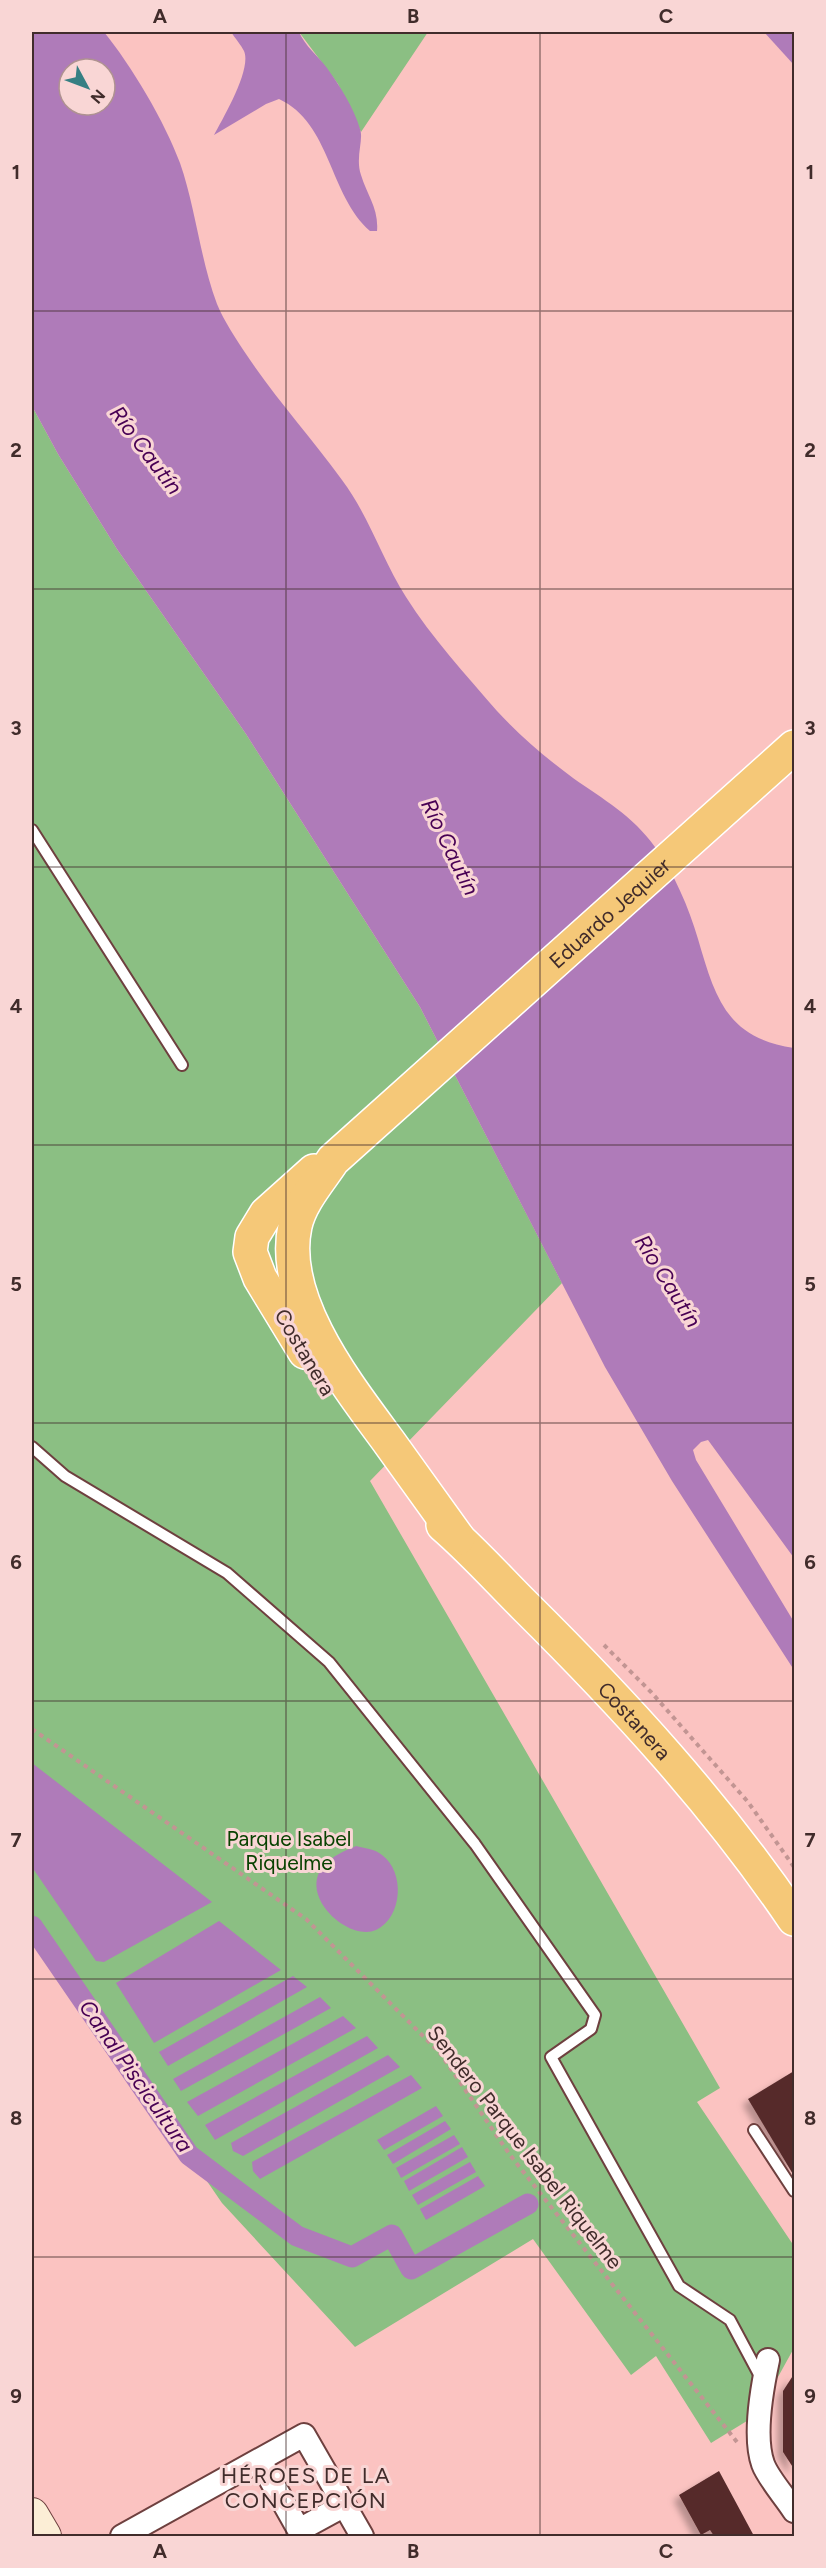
<svg xmlns="http://www.w3.org/2000/svg" width="826" height="2568" font-family="Figtree,sans-serif">
<defs>
<filter id="shadow"><feDropShadow dx="-5.5" dy="5.5" stdDeviation="3" flood-color="#0004"/></filter>
</defs>
<rect width="100%" height="100%" fill="#fbc3c1"/>
<g fill="#8bbf83">
<polygon points="299,32 428,32 361,132 338,84"/>
<polygon points="32,406 58,454 117,549 246,734 420,1007 562,1283 370,1481 720,2088 697,2102 794,2246 794,2348 773,2386 773,2405 711,2443 656,2356 631,2375 533,2239 355,2347 222,2203 32,1926"/>
</g>
<g fill="#af7bb9" fill-rule="evenodd">
<path d="M32 32H104C131 65 165 122 180 163 196 209 200 259 217 304 224 321 236 339 246 354 275 398 311 437 342 480 369 516 382 559 406 597 432 638 465 674 497 711 520 736 546 758 573 778 603 799 633 816 655 847 674 873 689 908 698 939 715 997 726 1038 794 1048V1558L708 1440 701 1442 693 1450 696 1460 794 1622V1670L672 1481 605 1367 420 1007 246 734 117 549 58 454 32 406ZM69 69H105V105H69Z"/>
<path d="M231 32H299C305 46 318 56 327 68 340 86 354 108 360 129 364 140 355 157 361 175 367 195 379 209 377 231H370C329 195 331 123 279 99L266 104 214 135C223 118 252 69 244 51 241 45 235 38 231 32Z"/>
<polygon points="764,32 794,32 794,65"/>
<polygon points="32,1763 212,1902 104,1962 96,1961 32,1867"/>
<path d="M356 1846C364 1848 375 1849 382 1855 405 1872 403 1917 376 1930 349 1942 297 1896 324 1865 333 1856 344 1851 356 1846Z"/>
<polygon points="219,1921 281,1970 154,2043 116,1983"/>
<polygon points="293,1976 307,1987 168,2066 159,2052"/>
<polygon points="320,1997 331,2008 181,2091 173,2079"/>
<polygon points="343,2016 356,2028 198,2116 187,2102"/>
<polygon points="367,2036 378,2048 215,2140 205,2125"/>
<polygon points="388,2055 400,2067 243,2156 233,2151 231,2143"/>
<polygon points="411,2075 422,2088 260,2179 253,2171 252,2162"/>
<polygon points="436,2106 443,2116 384,2150 377,2140"/>
<polygon points="445,2121 451,2129 393,2164 387,2155"/>
<polygon points="454,2135 460,2144 401,2178 396,2168"/>
<polygon points="462,2147 468,2157 409,2191 404,2181"/>
<polygon points="470,2162 476,2172 418,2205 412,2195"/>
<polygon points="478,2176 485,2186 426,2220 420,2209"/>
</g>
<g fill="none" stroke-linecap="round" stroke-linejoin="round">
<polyline stroke="#af7bb9" stroke-width="21" points="32,1926 189,2155 297,2236 352,2257 392,2235 411,2269 528,2204"/>
</g>
<g fill="#572c2c" filter="url(#shadow)">
<polygon points="794,2071 794,2176 748,2099"/>
<polygon points="794,2374 794,2469 783,2452 783,2391"/>
<polygon points="719,2471 754,2536 714,2536 710,2530 701,2535 679,2495"/>
</g>
<g fill="none" stroke-linecap="round" stroke-linejoin="round">
<defs>
<g id="lane">
<polyline points="32,830 182,1065"/>
<polyline points="32,1447 65,1476 227,1573 329,1662 475,1844 595,2015 591,2029 551,2057 679,2286 730,2320 762,2380"/>
<polyline points="754,2130 794,2191"/>
</g>
<g id="street">
<path d="M768 2360C762 2388 753 2436 763 2464 768 2478 786 2498 794 2511"/>
<polyline points="260,2461 299,2530 343,2506"/>
<polyline points="122,2536 304,2435 362,2536"/>
</g>
<polyline id="secondary" points="32,2514 45,2536"/>
<g id="highway">
<polyline points="305,1352 260,1278 250,1252 252,1237 266,1214 314,1171"/>
<path id="s1" d="M443 1525C472 1550 497 1578 524 1605 623 1703 716 1804 794 1919"/>
<path id="s2" d="M458 1538C435 1506 412 1474 389 1442 348 1386 279 1300 295 1226 300 1202 320 1180 333 1160L794 747"/>
</g>
</defs>
<use href="#lane" stroke="#6e403f" stroke-width="14"/>
<use href="#street" stroke="#6e403f" stroke-width="26"/>
<use href="#secondary" stroke="#6e403f" stroke-width="34"/>
<use href="#highway" stroke="#fff" stroke-width="36"/>
<g stroke="#c29593" stroke-width="4" stroke-dasharray="4.5 4.5" stroke-linecap="butt">
<polyline points="604,1645 651,1692 748,1802 794,1867"/>
<polyline points="32,1729 306,1919 440,2053 510,2155 737,2442"/>
</g>
<use href="#lane" stroke="#fff" stroke-width="10"/>
<use href="#street" stroke="#fff" stroke-width="22"/>
<use href="#secondary" stroke="#fceed6" stroke-width="32"/>
<use href="#highway" stroke="#f5c878" stroke-width="33"/>
</g>
<path fill="none" stroke="#412c2b" stroke-width="1.5" stroke-opacity="0.55" d="M286 32V2536M540 32V2536M32 311H794M32 589H794M32 867H794M32 1145H794M32 1423H794M32 1701H794M32 1979H794M32 2257H794"/>
<g text-anchor="middle" dominant-baseline="central" stroke-width="6" stroke-linejoin="round" paint-order="stroke">
<g font-size="21" fill="#412c2b" stroke="#f9d6d5">
<text stroke="none"><textPath href="#s2" startOffset="808">Eduardo Jequier</textPath></text>
<text transform="translate(305 1352) rotate(59)">Costanera</text>
<text stroke="none"><textPath href="#s1" startOffset="274">Costanera</textPath></text>
<text transform="translate(525 2147) rotate(52)">Sendero Parque Isabel Riquelme</text>
</g>
<g font-size="21" fill="#084200" stroke="#f9d6d5">
<text x="289" y="1838">Parque Isabel<tspan x="289" dy="24">Riquelme</tspan></text>
</g>
<g font-size="22" font-style="italic" fill="#480154" stroke="#f9d6d5">
<text transform="translate(146 450) rotate(53)">Río Cautín</text>
<text transform="translate(450 847) rotate(64)">Río Cautín</text>
<text transform="translate(668 1281) rotate(58)">Río Cautín</text>
<text transform="translate(136 2076) rotate(55)">Canal Piscicultura</text>
</g>
<g font-size="22" letter-spacing="1.5" fill="#412c2b" stroke="#f9d6d5">
<text x="306" y="2475">HÉROES DE LA<tspan x="306" dy="25">CONCEPCIÓN</tspan></text>
</g>
</g>
<rect width="826" height="2568" fill="none" stroke="#f9d6d5" stroke-width="66"/>
<g transform="translate(87 87) rotate(131)"><circle r="28" fill="#f9d6d5" stroke="#af9291" stroke-width="1.5"/>
<path d="M0-4.5L10 22L0 15L-10 22Z" fill="#367f83"/>
<text y="-9" font-size="16" font-weight="bold" text-anchor="middle" fill="#412c2b">N</text>
</g>
<rect x="33" y="33" width="760" height="2502" fill="none" stroke="#412c2b" stroke-width="2"/>
<g font-size="20" text-anchor="middle" font-weight="bold" fill="#412c2b">
<text x="160" y="23">A</text>
<text x="413" y="23">B</text>
<text x="666" y="23">C</text>
<text x="16" y="179">1</text>
<text x="810" y="179">1</text>
<text x="16" y="457">2</text>
<text x="810" y="457">2</text>
<text x="16" y="735">3</text>
<text x="810" y="735">3</text>
<text x="16" y="1013">4</text>
<text x="810" y="1013">4</text>
<text x="16" y="1291">5</text>
<text x="810" y="1291">5</text>
<text x="16" y="1569">6</text>
<text x="810" y="1569">6</text>
<text x="16" y="1847">7</text>
<text x="810" y="1847">7</text>
<text x="16" y="2125">8</text>
<text x="810" y="2125">8</text>
<text x="16" y="2403">9</text>
<text x="810" y="2403">9</text>
<text x="160" y="2558">A</text>
<text x="413" y="2558">B</text>
<text x="666" y="2558">C</text>
</g>
</svg>
